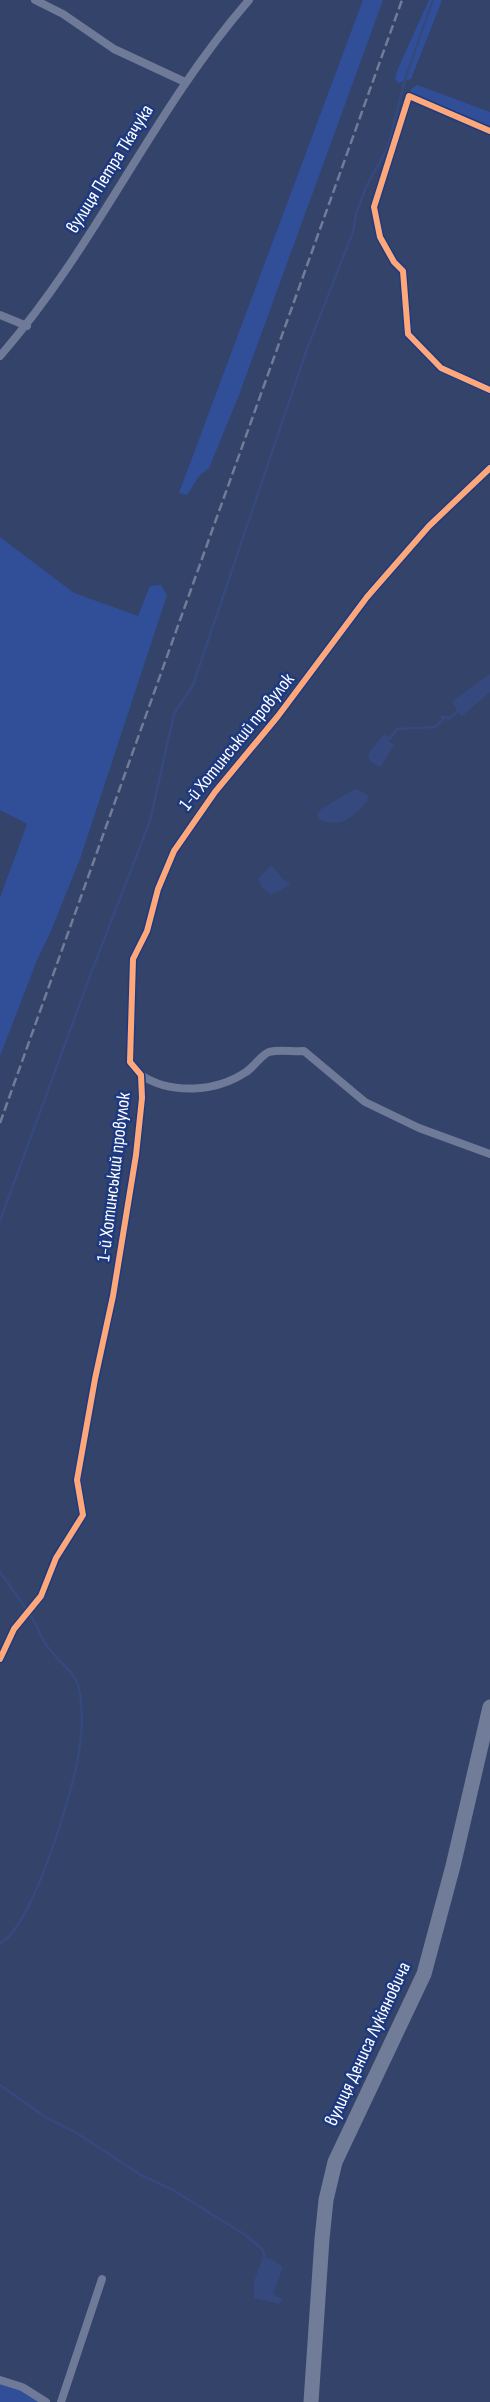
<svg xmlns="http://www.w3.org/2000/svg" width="490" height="2402" font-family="'Sofia Sans Condensed',sans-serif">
<rect width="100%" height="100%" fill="#34436a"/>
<g fill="#314f99">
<polygon points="363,0 383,0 239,395 209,468 199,476 187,495 179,493"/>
<polygon points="429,0 442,0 411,79 398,83 395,79 397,71"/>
<polygon points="417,85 490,112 490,130 410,93 411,89"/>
<polygon points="0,537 74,593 138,616 150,586 161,585 167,595 80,859 50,933 37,960 0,1056 0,898 27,824 0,810"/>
<polygon points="0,2382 19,2390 39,2402 0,2402"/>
</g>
<g fill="#35497e">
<polygon points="490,674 490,692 461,717 452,701"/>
<path d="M383 735 389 736 388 741 394 745 381 767C374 764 369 763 368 754Z"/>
<path d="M355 789 368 795 367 802C351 818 342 829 318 819L317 814 321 809Z"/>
<polygon points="271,865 284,880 289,882 289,885 271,895 263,889 258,879"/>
<polygon points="263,2257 271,2259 283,2267 273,2294 282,2299 280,2304 254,2298 254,2281"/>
</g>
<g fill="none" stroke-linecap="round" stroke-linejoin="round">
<g stroke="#35497e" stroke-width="2.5">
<polyline points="388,741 397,729 435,727 443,720 442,717 450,718 459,710"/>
<polyline points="0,1221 90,976 150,821 174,714 193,685 307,349 353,232 356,214 366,187 388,147 406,76 433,0"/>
<polyline points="0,1572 27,1610"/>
<path d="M0 1943C31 1929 68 1804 76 1768 81 1744 84 1713 79 1689 75 1670 54 1659 45 1643 39 1634 36 1622 29 1613"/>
<polyline points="0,2085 47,2118 75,2132 141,2175 173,2190 247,2236 263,2250 265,2260"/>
</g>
<g stroke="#6f7a98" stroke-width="8">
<polyline points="35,0 63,14 114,49 185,82"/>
<polyline points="490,131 409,96 374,207 380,237 394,262 403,271 408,334 441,368 490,390"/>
<polyline points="0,315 27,326"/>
<path d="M0 356C96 247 153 110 249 0"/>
<path d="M141 1075C171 1095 216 1092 246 1072 254 1067 261 1055 269 1052 280 1049 293 1052 304 1051L365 1102 419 1128 490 1154"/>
<polyline points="0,1659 14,1629 41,1596 56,1558 83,1515 77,1480 95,1379 113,1296 136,1155 142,1098 141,1075 130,1062 133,959 147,931 158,889 174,851 215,792 278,716 367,597 429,526 490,468"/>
<polyline points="0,2380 22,2387 46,2402"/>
<polyline points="61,2402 102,2279"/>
</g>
<polyline stroke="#707c98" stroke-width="15" points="311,2402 322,2239 326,2200 335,2162 424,1974 453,1866 490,1707"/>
<polyline stroke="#707c98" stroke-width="2.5" stroke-dasharray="9 4" stroke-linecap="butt" points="0,1123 402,0"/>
<defs>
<g id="cycleway">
<polyline points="490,131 409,96 374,207 380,237 394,262 403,271 408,334 441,368 490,390"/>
<polyline points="0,1659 14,1629 41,1596 56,1558 83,1515 77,1480 95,1379 113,1296 136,1155 142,1098 141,1075 130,1062 133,959 147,931 158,889 174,851 215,792 278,716 367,597 429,526 490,468"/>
</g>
</defs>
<use href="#cycleway" stroke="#1d3981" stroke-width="9"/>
<use href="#cycleway" stroke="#fea87a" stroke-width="6"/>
</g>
<g text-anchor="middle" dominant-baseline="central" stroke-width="5" stroke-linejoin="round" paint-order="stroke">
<g font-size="19" fill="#fff" stroke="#1d3981">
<text transform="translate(110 169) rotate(-58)">вулиця Петра Ткачука</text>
<text transform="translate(237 742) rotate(-51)">1-й Хотинський провулок</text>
<text transform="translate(114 1177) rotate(-83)">1-й Хотинський провулок</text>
<text transform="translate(368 2044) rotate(-65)">вулиця Дениса Лукіяновича</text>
</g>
</g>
</svg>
